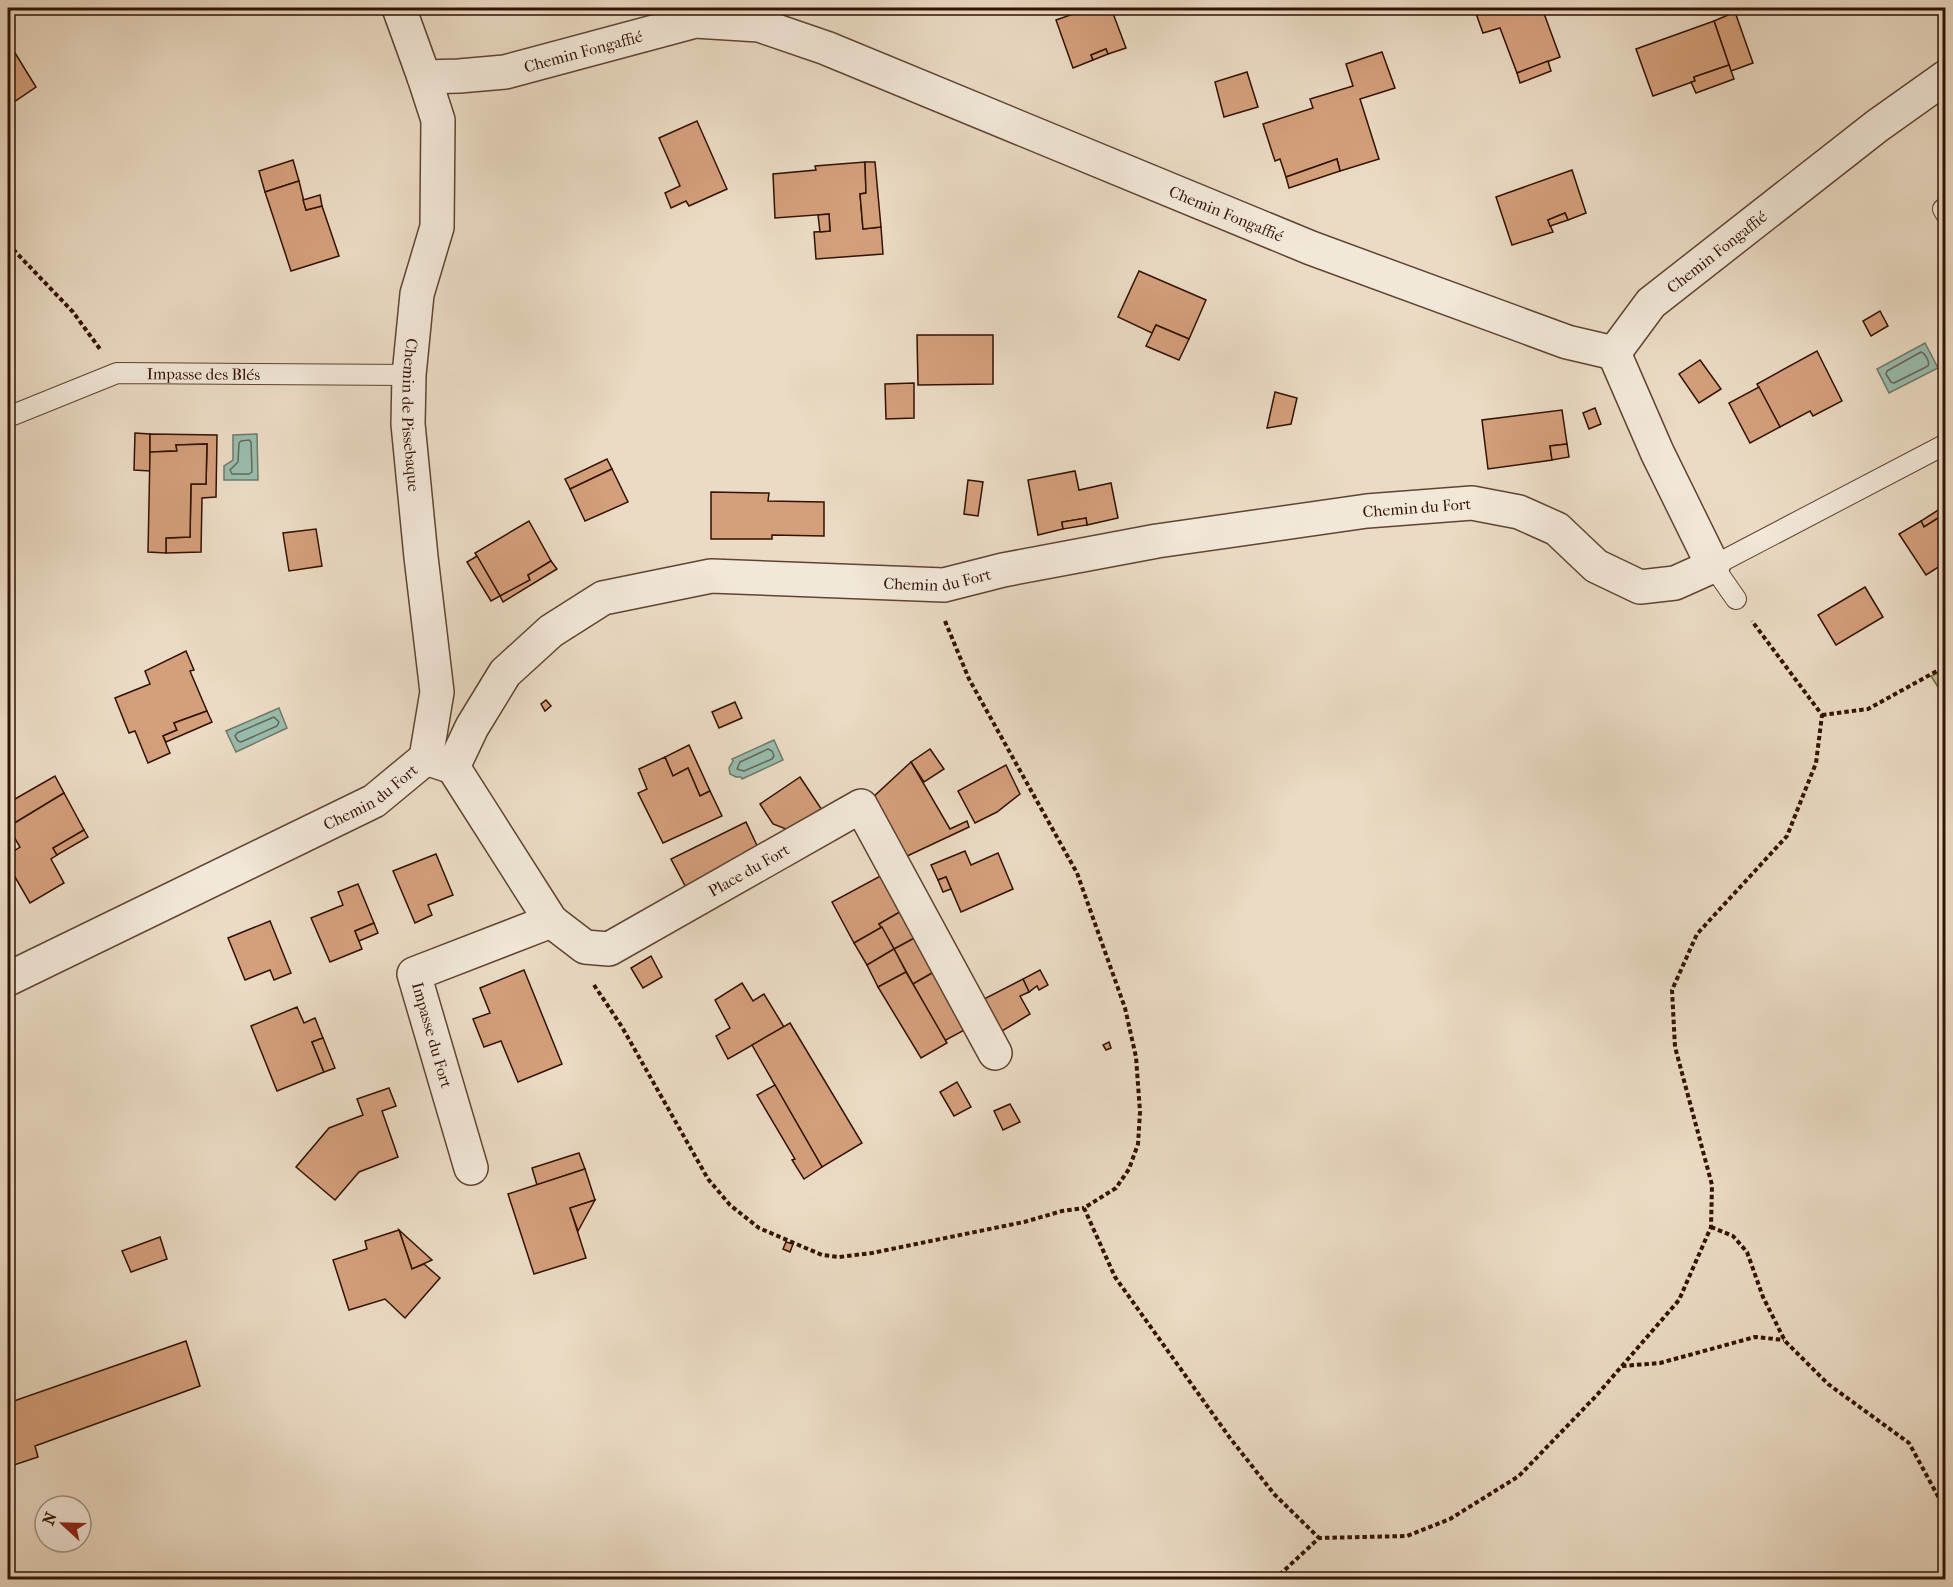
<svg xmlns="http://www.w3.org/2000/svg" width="1953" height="1587" font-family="'IM FELL French Canon',serif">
<rect width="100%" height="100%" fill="#ebdbc4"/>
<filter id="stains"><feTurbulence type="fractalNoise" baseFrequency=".00333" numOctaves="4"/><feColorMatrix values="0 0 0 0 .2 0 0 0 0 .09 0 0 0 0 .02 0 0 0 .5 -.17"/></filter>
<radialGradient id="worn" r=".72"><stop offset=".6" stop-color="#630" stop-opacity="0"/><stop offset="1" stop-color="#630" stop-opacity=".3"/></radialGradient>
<polygon fill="#bbbf91" stroke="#76684a" stroke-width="1.5" points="1945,670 1945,698 1931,676"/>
<g fill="#99bcad" stroke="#707869" stroke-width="1.5">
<polygon points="1925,343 1938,368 1889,393 1877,369"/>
<polygon points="257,434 258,480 224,480 224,466 233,460 233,435"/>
<polygon points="279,708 287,728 236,752 226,731"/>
<polygon points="774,740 783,760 742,779 741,777 736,777 730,774 729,768 733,761 732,759"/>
</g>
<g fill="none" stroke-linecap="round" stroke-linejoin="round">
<g stroke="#666758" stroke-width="1.5">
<path d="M1921 352C1925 353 1930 362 1928 366L1894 383 1891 382 1886 374 1887 371Z"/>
<polygon points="241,441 249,440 251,442 252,472 249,474 232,474 230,470 238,462 239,443"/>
<polygon points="274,717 279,722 277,726 241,742 238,741 235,736 237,733"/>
<polygon points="768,749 772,751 774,756 772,759 744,771 737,769 740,762"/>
</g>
</g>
<g fill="#d49f7b" stroke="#321202" stroke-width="1.5">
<polygon points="1074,8 1090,8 1076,13"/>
<polygon points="1090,8 1111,8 1126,48 1108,54 1106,49 1091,55 1093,60 1073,68 1056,20"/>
<polygon points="1474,8 1542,8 1560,57 1517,73 1500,28 1483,33"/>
<polygon points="1735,12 1753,63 1731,71 1714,21"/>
<polygon points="1714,21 1729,65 1694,77 1695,81 1653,96 1636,49"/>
<polygon points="12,48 36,87 8,106 8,51"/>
<polygon points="1106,49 1108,54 1093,60 1091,55"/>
<polygon points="1382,52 1395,88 1360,99 1379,159 1340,171 1337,159 1286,177 1280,159 1275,161 1263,124 1313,108 1310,99 1353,86 1346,64"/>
<polygon points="1548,61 1551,71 1520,83 1517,73"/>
<polygon points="1729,65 1734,79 1696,93 1691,82 1695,81 1694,77"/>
<polygon points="1247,72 1258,107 1224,117 1215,82"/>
<polygon points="697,121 727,189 689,206 686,201 671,208 665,193 680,186 659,138"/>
<polygon points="1337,159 1340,171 1289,188 1286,177"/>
<polygon points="293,160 299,181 265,192 259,171"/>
<polygon points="865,162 866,193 860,194 863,229 881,227 883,254 816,259 814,232 830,231 829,214 775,218 773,174 816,170 815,166"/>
<polygon points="865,162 875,162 881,227 863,229 860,194 866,193"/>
<polygon points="1572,170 1586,213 1568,220 1565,213 1548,220 1553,232 1512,245 1496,197"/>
<polygon points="299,181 306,210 322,206 339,256 291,271 265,192"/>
<polygon points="320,195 322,206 306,210 303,200"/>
<polygon points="1565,213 1568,220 1550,226 1548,220"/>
<polygon points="829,214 830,231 820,232 818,215"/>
<polygon points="1139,271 1206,300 1189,339 1156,325 1152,333 1118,317"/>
<polygon points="1880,311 1888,326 1871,336 1863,321"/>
<polygon points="1156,325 1189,339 1179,360 1146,346"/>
<polygon points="917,335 993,335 993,384 918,385"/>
<polygon points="1817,351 1842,401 1813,416 1810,411 1780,427 1757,384"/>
<polygon points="1700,360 1721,389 1699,403 1679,374"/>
<polygon points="914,383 914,418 886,419 885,384"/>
<polygon points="1759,387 1780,427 1750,443 1729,403"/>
<polygon points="1275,392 1297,398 1291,424 1267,428"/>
<polygon points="1595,408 1601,424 1589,429 1583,413"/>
<polygon points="1562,410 1567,444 1550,446 1552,460 1488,469 1482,420"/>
<polygon points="135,433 150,434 150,471 134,470"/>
<polygon points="150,434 217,435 216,497 202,498 201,552 166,553 166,538 190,537 191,484 206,484 207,444 176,445 177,451 150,452"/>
<polygon points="207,444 206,484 191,484 190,537 166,538 166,553 148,552 150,452 177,451 176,445"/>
<polygon points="1567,444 1569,457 1552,460 1550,446"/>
<polygon points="607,459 612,469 570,489 565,479"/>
<polygon points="612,469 628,502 585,521 570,489"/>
<polygon points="1075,471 1079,490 1111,483 1118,518 1087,525 1086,518 1062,522 1063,529 1038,535 1028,480"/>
<polygon points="968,480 983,482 978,516 964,514"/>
<polygon points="711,492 769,493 768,501 824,502 824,536 772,535 772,539 711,539"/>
<polygon points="1946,505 1946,513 1924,527 1921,521"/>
<polygon points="1946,513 1946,568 1943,564 1926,575 1899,534 1921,521 1924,527"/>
<polygon points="1086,518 1087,525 1063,529 1062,522"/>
<polygon points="529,521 551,561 528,575 530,580 500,596 475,553"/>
<polygon points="316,529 322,566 289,571 283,533"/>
<polygon points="477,556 500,596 491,601 467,562"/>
<polygon points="551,561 557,569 503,602 500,596 530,580 528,575"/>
<polygon points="1865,587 1883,617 1836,645 1818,615"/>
<polygon points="186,651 194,670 190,671 207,711 174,723 177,730 163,736 170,753 148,763 135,731 129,733 115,698 150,684 145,671"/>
<polygon points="546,700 551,706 545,711 541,704"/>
<polygon points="735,702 742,718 719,728 712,712"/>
<polygon points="207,711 212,722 166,742 163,736 177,730 174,723"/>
<polygon points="689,745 710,791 700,796 688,768 673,776 665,757"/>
<polygon points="930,749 944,769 924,782 911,762"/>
<polygon points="665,757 673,776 688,768 700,796 710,791 722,816 663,843 638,793 647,789 639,769"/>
<polygon points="911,762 950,829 967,821 969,827 903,858 870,800"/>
<polygon points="1006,765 1020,794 997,812 975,823 958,791"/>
<polygon points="55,776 64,793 8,827 8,803"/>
<polygon points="800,777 822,810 791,831 773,824 760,804"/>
<polygon points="64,793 84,830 53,848 57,855 51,859 64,883 30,903 8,865 8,855 20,847 8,827"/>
<polygon points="746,822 760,852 690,895 671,859"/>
<polygon points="84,830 88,837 57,855 53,848"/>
<polygon points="965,851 971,865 998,853 1013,889 961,912 946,877 938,880 931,865"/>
<polygon points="436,854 453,895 428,905 432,915 415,923 393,871"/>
<polygon points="886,873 905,909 879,924 882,927 854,943 832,902"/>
<polygon points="946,877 951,889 943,892 938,880"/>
<polygon points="358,884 374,923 355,931 362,949 330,962 311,918 343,905 338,892"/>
<polygon points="905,909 920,935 894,949 879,924"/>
<polygon points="270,921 291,973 274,980 270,970 245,980 228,938"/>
<polygon points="374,923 378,933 359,941 355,931"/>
<polygon points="882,927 894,949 867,965 854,943"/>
<polygon points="920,935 939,969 913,984 894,949"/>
<polygon points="894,949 906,972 878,987 867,965"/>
<polygon points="651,956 662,977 643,988 631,968"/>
<polygon points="939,969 970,1027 944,1041 913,984"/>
<polygon points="524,970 562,1064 518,1082 501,1041 484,1047 473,1019 490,1013 480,988"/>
<polygon points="1040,970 1048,985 1039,990 1037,986 1029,992 1023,979"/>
<polygon points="906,972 947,1043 921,1058 878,987"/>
<polygon points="1023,979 1029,992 1020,996 1030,1014 1002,1031 984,999"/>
<polygon points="742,983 753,1001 764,994 784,1027 728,1059 716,1036 730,1028 715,1000"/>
<polygon points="297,1007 304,1023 315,1018 323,1038 312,1042 324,1072 277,1091 251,1026"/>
<polygon points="790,1023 862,1143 822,1167 752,1045"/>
<polygon points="323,1038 335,1068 324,1072 312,1042"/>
<polygon points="1109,1042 1111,1048 1106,1050 1103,1045"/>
<polygon points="957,1082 971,1107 954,1116 940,1092"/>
<polygon points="775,1085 822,1167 804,1179 792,1160 795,1159 757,1095"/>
<polygon points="389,1088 396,1106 382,1111 398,1157 359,1172 335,1200 296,1167 329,1128 363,1115 357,1099"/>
<polygon points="1010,1104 1020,1122 1003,1130 994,1111"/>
<polygon points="579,1153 585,1169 537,1185 532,1168"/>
<polygon points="585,1169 595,1200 570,1208 586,1258 534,1274 508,1194"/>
<polygon points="595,1200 578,1231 570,1208"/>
<polygon points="399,1230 432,1260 412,1269"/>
<polygon points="399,1230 412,1269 424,1264 440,1278 405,1318 385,1299 349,1310 333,1260 367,1249 365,1241"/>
<polygon points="160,1237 167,1259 131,1272 122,1251"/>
<polygon points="786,1242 793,1244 790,1252 783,1249"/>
<polygon points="186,1341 200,1386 35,1446 38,1457 8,1467 8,1403"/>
</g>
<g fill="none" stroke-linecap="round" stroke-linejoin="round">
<defs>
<g id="service">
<polyline points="1943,209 1946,214"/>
<path id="s1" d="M8 417 117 373 409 375"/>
<polyline points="1736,599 1713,566 1946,444"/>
</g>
<g id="minor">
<path id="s2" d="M399 8 424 77 438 120 437 227 417 294 409 375 408 424 421 557 437 692 426 758"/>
<path id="s3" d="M424 77 459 76 505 72 695 21 759 25 826 48 1311 248 1567 342 1614 353 1651 303 1877 126 1946 77"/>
<path id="s4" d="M426 758 453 767 472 727 505 673 551 631 603 598 711 576 944 585 1003 570 1157 541 1367 511 1472 503 1519 512 1557 529 1596 566 1640 587 1675 583 1713 566 1657 452 1614 353"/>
<path id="s5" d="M453 767 551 921 585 947 609 949 861 806 995 1053"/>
<path id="s6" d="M8 979 374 801 426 758"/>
<polyline points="471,1168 414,974 551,921"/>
</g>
</defs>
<use href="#service" stroke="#604432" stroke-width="22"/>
<use href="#minor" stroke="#604432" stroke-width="36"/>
<g stroke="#321202" stroke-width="4" stroke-dasharray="4.5 3" stroke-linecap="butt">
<polyline points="8,244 73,312 100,349"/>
<polyline points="945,621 969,679 1077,873 1125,1008 1136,1057 1140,1112 1138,1144 1129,1169 1116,1188 1084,1208 1115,1277 1230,1438 1274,1494 1319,1538"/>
<polyline points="1822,715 1868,709 1946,666"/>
<polyline points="594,985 622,1027 708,1179 730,1205 759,1228 822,1255 839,1257 872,1253 1024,1222 1062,1211 1084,1208"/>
<polyline points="1711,1227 1733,1236 1747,1252 1763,1297 1785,1341 1828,1384 1909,1443 1946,1511"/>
<polyline points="1622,1366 1660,1363 1755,1337 1784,1340"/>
<polyline points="1274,1580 1319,1538 1407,1536 1450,1519 1519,1476 1596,1396 1679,1300 1711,1227 1712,1185 1675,1047 1672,990 1697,934 1787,836 1816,763 1822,715 1752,621"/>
</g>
<use href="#service" stroke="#f2e8d9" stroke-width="20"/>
<use href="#minor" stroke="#f2e8d9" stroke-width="33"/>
</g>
<g text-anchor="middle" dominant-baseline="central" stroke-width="4.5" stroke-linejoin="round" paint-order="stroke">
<g font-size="16" fill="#321202" stroke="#f2e8d9">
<text stroke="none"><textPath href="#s3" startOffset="162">Chemin Fongaffié</textPath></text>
<text stroke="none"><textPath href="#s3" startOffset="846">Chemin Fongaffié</textPath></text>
<text stroke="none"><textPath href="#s3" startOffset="1404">Chemin Fongaffié</textPath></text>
<text stroke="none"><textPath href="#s1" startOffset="204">Impasse des Blés</textPath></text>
<text stroke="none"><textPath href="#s2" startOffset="417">Chemin de Pissebaque</textPath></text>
<text stroke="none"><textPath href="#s4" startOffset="1083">Chemin du Fort</textPath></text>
<text stroke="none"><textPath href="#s4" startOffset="597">Chemin du Fort</textPath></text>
<text stroke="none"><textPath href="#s6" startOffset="406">Chemin du Fort</textPath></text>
<text stroke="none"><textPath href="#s5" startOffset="410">Place du Fort</textPath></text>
<text transform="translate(432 1035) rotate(74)">Impasse du Fort</text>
</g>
</g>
<rect width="1953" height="1587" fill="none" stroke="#ebdbc4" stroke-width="30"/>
<rect x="9" y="9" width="1935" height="1569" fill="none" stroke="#321202" stroke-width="3"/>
<rect x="15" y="15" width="1923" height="1557" fill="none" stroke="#321202" stroke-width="1.5"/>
<g transform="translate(63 1524) rotate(292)"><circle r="28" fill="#f2e8d9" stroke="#a59283" stroke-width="1.5"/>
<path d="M0-4.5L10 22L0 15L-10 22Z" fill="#8f2418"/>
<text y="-9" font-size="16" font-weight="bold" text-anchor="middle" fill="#321202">N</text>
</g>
<rect width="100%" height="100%" filter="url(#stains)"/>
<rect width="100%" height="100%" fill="url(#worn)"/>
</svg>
